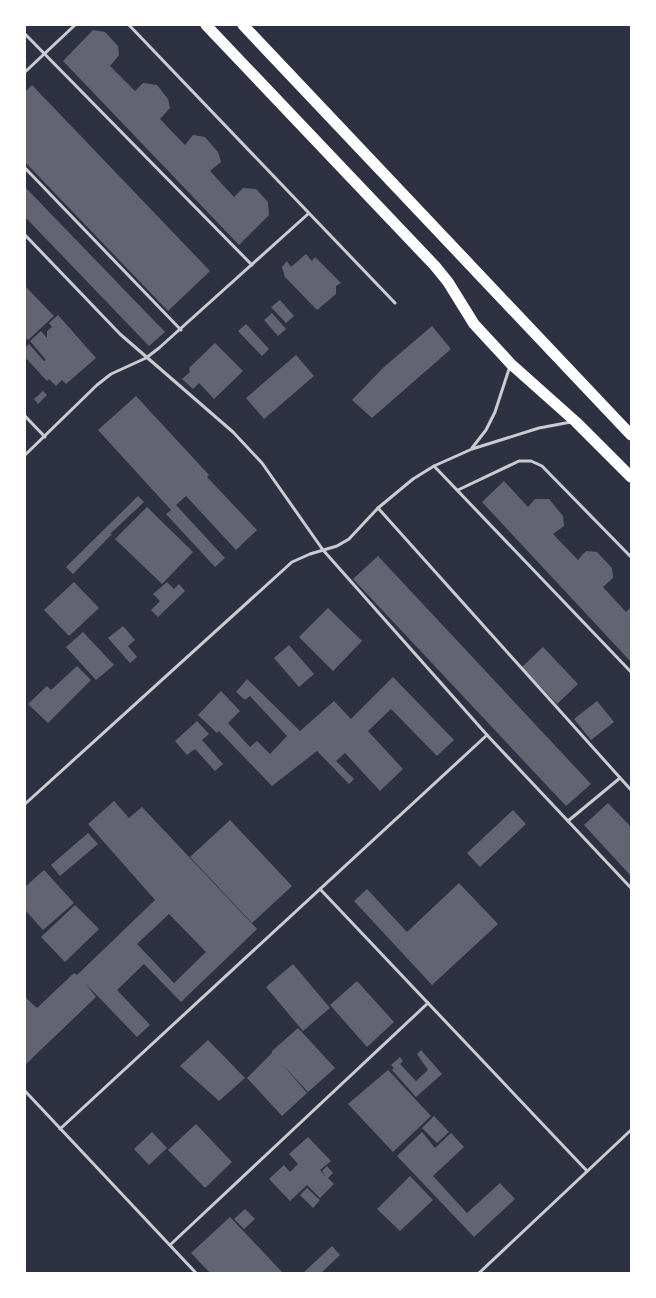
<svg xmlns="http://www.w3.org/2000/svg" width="656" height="1298" font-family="'Golos Text',sans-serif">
<rect width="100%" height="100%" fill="#2d3142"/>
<g fill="#626471" fill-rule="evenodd">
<polygon points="93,30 105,32 118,46 119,55 110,66 135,91 143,83 157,85 168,99 170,108 160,119 185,145 193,135 205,137 218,152 221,162 210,171 234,197 243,188 256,189 268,202 269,215 239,245 63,61"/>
<polygon points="32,85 210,271 168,311 25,162 25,92"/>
<polygon points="25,187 165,332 149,346 25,217"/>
<polygon points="306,254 312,261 315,257 341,283 336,286 336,294 317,310 285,277 282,267 287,261 291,267"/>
<polygon points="25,286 54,316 28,340 25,337"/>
<polygon points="280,300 294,316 286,323 271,307"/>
<polygon points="272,313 286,329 278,336 264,320"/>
<polygon points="58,315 96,358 66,384 62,380 56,386 49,379 47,381 25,357 25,348 29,344 44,361 46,360 30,341 41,331 47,338 47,331 52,327 49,323"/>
<polygon points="246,324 269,349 262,356 238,331"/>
<polygon points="432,326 451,349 372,418 352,400 384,367"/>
<polygon points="215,343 243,371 214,399 199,383 193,389 182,379 190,372 189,368"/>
<polygon points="296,355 314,376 264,419 246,398"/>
<polygon points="43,391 47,395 38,404 34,399"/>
<polygon points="136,396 209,475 207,477 257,530 236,550 186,496 176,505 225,558 215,567 166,514 171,510 98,430"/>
<polygon points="504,481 528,507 535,499 549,499 563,516 564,526 553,534 578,560 586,551 597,552 612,568 613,578 603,587 626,612 631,607 631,662 482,502"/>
<polygon points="138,496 144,502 110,534 112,534 73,574 66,567"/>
<polygon points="147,507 193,552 162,584 115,539"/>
<polygon points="378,556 591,784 566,806 353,579"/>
<polygon points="74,582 99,608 69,636 44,610"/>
<polygon points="167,582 174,589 179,584 185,591 158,617 151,610 160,601 153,594"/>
<polygon points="328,608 362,641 333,671 299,637"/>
<polygon points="123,626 135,640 128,646 137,657 130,663 108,638"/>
<polygon points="83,632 114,665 96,680 66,647"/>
<polygon points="289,645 314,674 299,687 274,658"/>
<polygon points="543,647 578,684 557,704 522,667"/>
<polygon points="77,666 91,680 48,723 28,704 47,686 51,690"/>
<polygon points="393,677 454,740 437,756 391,709 368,731 403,769 380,791 345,753 336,761 354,779 349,784 317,751 272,786 219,731 217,733 198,715 221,691 240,711 228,723 250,747 257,741 270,754 287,736 250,696 245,700 236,692 247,679 300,731 334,701 351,719"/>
<polygon points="597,701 614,722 591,740 574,719"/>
<polygon points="197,721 209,734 202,740 223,764 215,771 195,749 187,755 175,741"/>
<path d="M114 801 129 818 142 807 257 929 181 1002 144 964 117 990 150 1025 137 1037 86 984 96 997 25 1065V997L37 1008 74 973 77 975 155 900 88 824ZM169 914 206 952 174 983 137 944Z"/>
<polygon points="608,803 631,827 631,876 584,825"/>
<polygon points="513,810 526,824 480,867 467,853"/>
<polygon points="230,820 292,886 252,923 190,857"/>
<polygon points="88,833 98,844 60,876 51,865"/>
<polygon points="44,870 74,903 43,930 25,910 25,887"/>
<polygon points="459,883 498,924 432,985 354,901 367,889 407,932"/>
<polygon points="75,905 99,929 65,962 41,937"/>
<polygon points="293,964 330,1008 303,1031 266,987"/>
<polygon points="357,981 394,1022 367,1047 330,1005"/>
<polygon points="298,1028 335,1068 308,1092 283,1065 307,1093 282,1116 247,1078 272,1053 272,1051"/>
<polygon points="208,1040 245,1078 219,1101 180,1066"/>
<polygon points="421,1050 442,1074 416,1097 392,1070 394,1068 391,1065 400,1057 403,1061 400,1064 416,1081 428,1070 417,1054"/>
<polygon points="388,1070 431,1116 393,1152 348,1104"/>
<polygon points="434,1116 449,1132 437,1143 422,1128"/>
<polygon points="196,1124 232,1162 205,1188 168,1150"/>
<polygon points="152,1132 167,1148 149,1165 134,1149"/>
<polygon points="422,1132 435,1148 451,1133 464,1147 433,1176 467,1213 500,1183 515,1199 474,1237 397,1156"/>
<polygon points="308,1137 331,1161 320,1170 327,1177 322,1171 327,1166 333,1173 328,1178 334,1184 320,1198 307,1185 290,1201 269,1179 284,1165 290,1172 298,1164 289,1154"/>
<polygon points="410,1176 433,1200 400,1231 377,1209"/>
<polygon points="307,1188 320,1200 313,1208 300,1195"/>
<polygon points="245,1209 255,1219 244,1229 234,1219"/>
<polygon points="230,1217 283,1273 210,1273 191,1253"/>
<polygon points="332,1246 340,1255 321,1273 303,1273"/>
</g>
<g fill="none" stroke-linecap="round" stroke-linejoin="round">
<g stroke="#caccd0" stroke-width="3">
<polyline points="129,25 395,303"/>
<polyline points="25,34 252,265"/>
<polyline points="25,72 75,25"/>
<polyline points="25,168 181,330"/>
<polyline points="25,235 120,334 233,432 262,463 323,550 487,735 631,888"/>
<polyline points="25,416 45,437"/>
<polyline points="472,448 486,430 495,412 510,366"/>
<polyline points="25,455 97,385 111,374 146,358 159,348 308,214"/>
<polyline points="434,466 631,672"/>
<polyline points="458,490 519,461 531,461 542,466 631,557"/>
<polyline points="378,508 631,790"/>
<polyline points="25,804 292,562 310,554 337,546 349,539 378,508 413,479 434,466 472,449 539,428 571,422"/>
<polyline points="568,821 620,778"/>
<polyline points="320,889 587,1171"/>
<polyline points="25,1091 196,1273"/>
<polyline points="60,1129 487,735"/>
<polyline points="170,1245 428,1003"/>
<polyline points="479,1273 631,1130"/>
</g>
<g stroke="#fff" stroke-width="11">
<polyline points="206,25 435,266 448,282 474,324 511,364 576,422 631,477"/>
<polyline points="243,25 631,435"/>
</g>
</g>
<rect width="656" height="1298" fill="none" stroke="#ffffff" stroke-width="52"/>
</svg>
